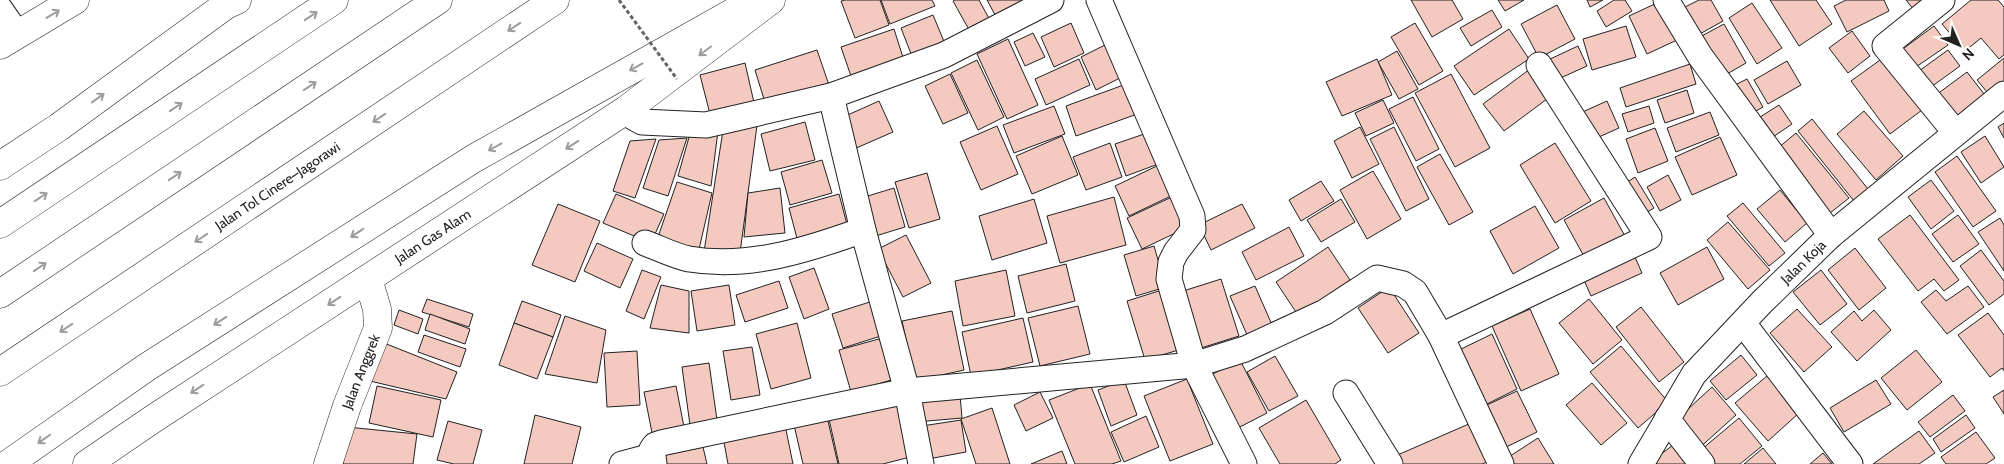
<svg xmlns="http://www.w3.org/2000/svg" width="2004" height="464" font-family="Cabin,sans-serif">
<rect width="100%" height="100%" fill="#fff"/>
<g fill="#f3c9c0" stroke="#222">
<polygon points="845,0 880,0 889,25 855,38 841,1"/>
<polygon points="881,0 932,0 935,6 890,24"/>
<polygon points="955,0 979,0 992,24 972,35 953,1"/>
<polygon points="987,0 1022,0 1027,9 1000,24"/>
<polygon points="1411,0 1452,0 1463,19 1432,37"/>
<polygon points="1498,0 1524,0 1505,11"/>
<polygon points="1587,0 1603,0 1590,7"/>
<polygon points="1614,0 1625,0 1632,11 1606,27 1597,11"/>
<polygon points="1699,0 1711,0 1723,21 1698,35 1683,8"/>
<polygon points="1770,0 1816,0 1832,24 1799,46"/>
<polygon points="1846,0 1884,0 1889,11 1847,32 1834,6"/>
<polygon points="1906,0 1936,0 1918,15"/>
<polygon points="1971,0 1998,0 2004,7 2004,55 1999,59 1981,38 1965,51 1942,24"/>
<polygon points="1659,2 1677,40 1647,54 1629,16"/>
<polygon points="1752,3 1782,48 1757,64 1729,18"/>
<polygon points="1557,5 1575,39 1539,58 1521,24"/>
<polygon points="1492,10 1502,27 1471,46 1460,28"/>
<polygon points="933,15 948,51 915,64 901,28"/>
<polygon points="1071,23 1084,53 1054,67 1041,37"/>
<polygon points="1415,23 1443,71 1419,85 1391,37"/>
<polygon points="1724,24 1746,63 1720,78 1698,38"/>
<polygon points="1626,26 1636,57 1592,70 1583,39"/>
<polygon points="1934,26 1948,45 1913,69 1900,51"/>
<polygon points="894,29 906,67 854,85 841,47"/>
<polygon points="1509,29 1529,59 1474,95 1454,66"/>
<polygon points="1852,31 1870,56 1848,73 1829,48"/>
<polygon points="1033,33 1045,57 1025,66 1014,42"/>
<polygon points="1008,39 1038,105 1007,119 977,54"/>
<polygon points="1111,42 1126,75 1096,90 1081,57"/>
<polygon points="1578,46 1587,66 1556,80 1548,60"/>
<polygon points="817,50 830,88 767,109 755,70"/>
<polygon points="1948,50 1960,66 1931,87 1919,71"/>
<polygon points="1397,51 1418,89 1399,99 1378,62"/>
<polygon points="1887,55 1926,107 1890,134 1851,81"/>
<polygon points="2004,58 2004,90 1992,98 1977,80"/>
<polygon points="1079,59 1090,85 1046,105 1035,79"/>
<polygon points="1377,59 1392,95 1342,116 1326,82"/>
<polygon points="977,60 1004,117 978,130 951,73"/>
<polygon points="1787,61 1801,85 1768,104 1754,80"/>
<polygon points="745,63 755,107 711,118 700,75"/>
<polygon points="1690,64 1696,84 1626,107 1620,88"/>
<polygon points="1530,69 1551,96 1504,131 1483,104"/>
<polygon points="1967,72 1988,99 1952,125 1932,98"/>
<polygon points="950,74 968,113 943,124 925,86"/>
<polygon points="1451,74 1490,148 1455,167 1415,93"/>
<polygon points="1747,79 1763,107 1747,116 1731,87"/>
<polygon points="1129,83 1140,113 1076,136 1066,106"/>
<polygon points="1687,90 1694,113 1665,123 1657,100"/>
<polygon points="1413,97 1439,149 1416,161 1389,109"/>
<polygon points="1383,100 1394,123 1366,136 1355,113"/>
<polygon points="879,101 893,132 854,149 841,118"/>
<polygon points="1607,101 1619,128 1590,141 1578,114"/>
<polygon points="1779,105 1792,124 1770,139 1757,119"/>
<polygon points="1054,106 1065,134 1014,153 1003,125"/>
<polygon points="1649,106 1654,123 1628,132 1622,114"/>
<polygon points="1864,111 1903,156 1876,180 1837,134"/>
<polygon points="1710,112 1719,135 1676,152 1667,128"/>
<polygon points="758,118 740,253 703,258 724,124"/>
<polygon points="1812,119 1868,189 1854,201 1798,131"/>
<polygon points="805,122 815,160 770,171 761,134"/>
<polygon points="2004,123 2004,138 1998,127"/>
<polygon points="997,126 1018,174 981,190 960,142"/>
<polygon points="1360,127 1379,164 1352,178 1334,141"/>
<polygon points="1394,127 1429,199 1406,211 1370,139"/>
<polygon points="1655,128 1668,161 1638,173 1626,139"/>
<polygon points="691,130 718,131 711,186 678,176"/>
<polygon points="1150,132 1161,163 1126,176 1115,144"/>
<polygon points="1796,133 1849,198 1830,213 1778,148"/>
<polygon points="1062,136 1078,175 1032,194 1016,156"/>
<polygon points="1985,136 2004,167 1981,183 1961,152"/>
<polygon points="1720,137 1737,175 1692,195 1675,157"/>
<polygon points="687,138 668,196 643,188 659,140"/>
<polygon points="656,139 635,198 613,191 630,141"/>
<polygon points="1110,143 1122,177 1086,190 1073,157"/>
<polygon points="1555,143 1591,201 1555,223 1520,165"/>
<polygon points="1440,154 1473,212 1449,225 1417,167"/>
<polygon points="1957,156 1996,211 1973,227 1935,172"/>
<polygon points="822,160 832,193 790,205 781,172"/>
<polygon points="1161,164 1175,194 1129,216 1115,186"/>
<polygon points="1373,171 1401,219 1367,239 1340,190"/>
<polygon points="927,173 940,219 909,228 895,182"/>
<polygon points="1668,175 1681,200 1660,211 1647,187"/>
<polygon points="1635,177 1654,208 1639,217 1620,187"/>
<polygon points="1931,180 1954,211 1931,229 1908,197"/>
<polygon points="1321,181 1334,201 1301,221 1289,200"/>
<polygon points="677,182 712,193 697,258 658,237"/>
<polygon points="780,188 785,233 744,237 748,193"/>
<polygon points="894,188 905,227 869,238 858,199"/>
<polygon points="1780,190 1807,223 1785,242 1757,209"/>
<polygon points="616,194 664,214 651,243 603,223"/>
<polygon points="839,194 849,232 799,246 789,208"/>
<polygon points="1174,196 1188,227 1142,249 1127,218"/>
<polygon points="1114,197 1126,245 1060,263 1047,216"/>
<polygon points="1604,198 1626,238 1586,260 1564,220"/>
<polygon points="1034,199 1047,243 992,260 979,216"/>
<polygon points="1341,199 1355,222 1321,242 1307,220"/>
<polygon points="1743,203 1785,253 1769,266 1727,216"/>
<polygon points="558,204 600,221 575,282 532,265"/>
<polygon points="1242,204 1255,228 1211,250 1199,225"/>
<polygon points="1535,206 1559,248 1513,274 1490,231"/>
<polygon points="1910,215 1959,280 1944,291 1934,279 1918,291 1878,239"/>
<polygon points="1958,215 1979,244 1953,262 1932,234"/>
<polygon points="2000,218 2004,225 2004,271 1978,232"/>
<polygon points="1728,222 1770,270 1748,289 1707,240"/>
<polygon points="1289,227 1304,256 1256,280 1242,252"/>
<polygon points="906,235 931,283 903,297 878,249"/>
<polygon points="597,243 633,259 620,288 584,271"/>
<polygon points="1154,246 1166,287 1136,296 1124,255"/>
<polygon points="1328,247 1350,280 1298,315 1276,282"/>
<polygon points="1707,247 1724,279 1678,305 1660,273"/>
<polygon points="1631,248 1642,273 1591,296 1580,271"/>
<polygon points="1855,248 1886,288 1859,310 1828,270"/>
<polygon points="1981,250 2004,281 2004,294 1989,305 1960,266"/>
<polygon points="1066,264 1075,301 1027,313 1018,276"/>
<polygon points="814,268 829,309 804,319 789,277"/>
<polygon points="642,270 661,277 644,319 626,311"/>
<polygon points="1006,270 1015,316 963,326 955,281"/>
<polygon points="1821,270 1847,304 1820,325 1793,292"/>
<polygon points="1221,279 1239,336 1198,349 1180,292"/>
<polygon points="779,281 788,308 745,322 736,295"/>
<polygon points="661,285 689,291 689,333 650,328"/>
<polygon points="729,285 735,325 697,331 691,291"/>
<polygon points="1255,286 1273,327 1248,337 1230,296"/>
<polygon points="1968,286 1984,307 1947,334 1921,302 1936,290 1946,301"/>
<polygon points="1389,287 1419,333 1388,353 1358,308"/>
<polygon points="1165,289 1182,349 1145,360 1127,301"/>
<polygon points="427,299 473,314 469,327 422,312"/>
<polygon points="1589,299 1622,340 1593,364 1559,323"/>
<polygon points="876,300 887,334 843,348 832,314"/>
<polygon points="522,301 561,315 553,337 514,323"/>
<polygon points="1078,306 1090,354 1040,366 1028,318"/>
<polygon points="1641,307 1684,362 1659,382 1616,327"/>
<polygon points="1530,309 1559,374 1521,391 1492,326"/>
<polygon points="1797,309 1832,347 1804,372 1770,333"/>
<polygon points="399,310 423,319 418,334 394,325"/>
<polygon points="1874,310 1891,330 1857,361 1831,332 1854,311 1862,321"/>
<polygon points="952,311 964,370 915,381 902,321"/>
<polygon points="1988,313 2004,335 2004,371 2002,368 1990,377 1958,335"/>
<polygon points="430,314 470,329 465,344 425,330"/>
<polygon points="565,316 606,330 597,383 545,374"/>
<polygon points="1023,318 1033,362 971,376 962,332"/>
<polygon points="514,323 553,337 537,379 499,365"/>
<polygon points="797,323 811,378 771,389 756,334"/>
<polygon points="1492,334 1517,389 1479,408 1453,353"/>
<polygon points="424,335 466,349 460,367 418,352"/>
<polygon points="886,337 898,378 851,392 839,350"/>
<polygon points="384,343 457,372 446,399 370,381"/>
<polygon points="1621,346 1668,402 1638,428 1590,372"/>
<polygon points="752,347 760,395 731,400 723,351"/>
<polygon points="1916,350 1942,382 1907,410 1881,378"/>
<polygon points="637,351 640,405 607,407 604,353"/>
<polygon points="1741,355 1757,375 1726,400 1710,381"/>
<polygon points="1275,356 1298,396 1269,411 1247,372"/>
<polygon points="1240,360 1267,413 1234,430 1207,377"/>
<polygon points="709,363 717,420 690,425 682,367"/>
<polygon points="1767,376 1799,413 1768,441 1735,403"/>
<polygon points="1187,379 1213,444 1170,461 1144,396"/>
<polygon points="1124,380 1137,415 1111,426 1098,390"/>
<polygon points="1876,380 1891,404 1844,432 1830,408"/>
<polygon points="1592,383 1627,423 1601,445 1566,405"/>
<polygon points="1090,384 1121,461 1112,464 1075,464 1049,400"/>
<polygon points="377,386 441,400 433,437 369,423"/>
<polygon points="676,386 685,432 653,438 644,392"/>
<polygon points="1712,387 1736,415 1697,450 1673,423"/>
<polygon points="2004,390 2004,414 1993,397"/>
<polygon points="1517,391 1537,432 1496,452 1476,410"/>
<polygon points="1040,392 1053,418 1026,431 1014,405"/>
<polygon points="960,395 962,418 916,422 914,399"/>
<polygon points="1953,395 1965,411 1930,437 1918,422"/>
<polygon points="1306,400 1341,460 1335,464 1280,464 1259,428"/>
<polygon points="897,403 910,457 883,464 839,464 829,419"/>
<polygon points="992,408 1010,464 976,464 961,419"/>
<polygon points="535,415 581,427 572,464 524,464"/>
<polygon points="1966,415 1975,428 1941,452 1933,439"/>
<polygon points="1146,416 1159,447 1124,462 1111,432"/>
<polygon points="827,417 838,464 803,464 794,425"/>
<polygon points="1739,418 1762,446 1740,464 1704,464 1696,454"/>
<polygon points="961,420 966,452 928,459 922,426"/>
<polygon points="448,421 482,430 473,464 454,464 437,460"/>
<polygon points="1471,423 1487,462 1482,464 1396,464 1393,457"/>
<polygon points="785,425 793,464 728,464 723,437"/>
<polygon points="347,427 417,434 413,464 343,464"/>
<polygon points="1919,431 1935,453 1919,464 1873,464"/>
<polygon points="1976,432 1995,458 1986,464 1946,464 1941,457"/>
<polygon points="1538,438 1554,464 1511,464 1507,458"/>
<polygon points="1673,445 1688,464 1648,464"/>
<polygon points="703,447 707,464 663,464 661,456"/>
<polygon points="1763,448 1776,464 1744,464"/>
<polygon points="1062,451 1067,464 1031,464"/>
<polygon points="1823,453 1832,464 1810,464"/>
</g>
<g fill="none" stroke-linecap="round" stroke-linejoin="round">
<defs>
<g id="street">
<polyline points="1099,0 1192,216 1193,230 1176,252 1171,262 1169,279 1194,365 1244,464"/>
<polyline points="1666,0 1700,56 1831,235"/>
<polyline points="1942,0 1885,46 1955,132"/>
<polyline points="0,9 18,35"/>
<polyline points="831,96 863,230 907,391 921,464"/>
<polyline points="626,110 633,117 642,122 706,125 831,96 944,55 1051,0"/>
<path d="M645 243C659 248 674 256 689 259 749 269 807 250 863 230"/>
<polyline points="1743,323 1850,464"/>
<polyline points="1441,336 1649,237 1539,65"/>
<polyline points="1346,393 1390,464"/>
<polyline points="1667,419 1702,464"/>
<polyline points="622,464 652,456"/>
<polyline points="654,464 652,449 655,445 661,443 907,391 1194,365 1245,349 1325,312 1377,278 1403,284 1415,292 1441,336 1501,464"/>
<path id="s1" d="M1641 464 1694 374 1762 302 1831 235 2004 94"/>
</g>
<g id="secondary">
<polyline points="0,45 75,0"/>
<path id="s2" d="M87 464 153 419 626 110 771 0"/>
<path id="s3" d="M328 464 347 406 378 328 377 309 368 279"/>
</g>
<g id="highway">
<polyline points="0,166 59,127 226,5 237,0"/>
<polyline points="0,224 334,0"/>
<polyline points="0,294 438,0"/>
<path id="s4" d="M0 372 555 0"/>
<polyline points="8,464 147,367 473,159 755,0"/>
</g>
</defs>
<use href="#street" stroke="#222" stroke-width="27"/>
<use href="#secondary" stroke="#222" stroke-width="29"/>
<use href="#highway" stroke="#222" stroke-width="29"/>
<use href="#street" stroke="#fff" stroke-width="25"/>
<use href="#secondary" stroke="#fff" stroke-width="28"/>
<use href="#highway" stroke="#fff" stroke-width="28"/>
<polyline stroke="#646464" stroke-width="3" stroke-dasharray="4 2.5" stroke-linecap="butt" points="619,0 677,79"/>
</g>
<defs><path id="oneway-shaft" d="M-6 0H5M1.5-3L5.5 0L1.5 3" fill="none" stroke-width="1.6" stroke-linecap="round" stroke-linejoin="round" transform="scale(1.25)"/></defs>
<g stroke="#9c9c9c">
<use href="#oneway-shaft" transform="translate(53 14) rotate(-31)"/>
<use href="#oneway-shaft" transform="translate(311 16) rotate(-34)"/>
<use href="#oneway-shaft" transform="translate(514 27) rotate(146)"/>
<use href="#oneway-shaft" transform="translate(705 51) rotate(143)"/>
<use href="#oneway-shaft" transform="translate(636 67) rotate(151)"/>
<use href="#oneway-shaft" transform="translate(310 86) rotate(-34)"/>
<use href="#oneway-shaft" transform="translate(98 98) rotate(-36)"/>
<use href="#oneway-shaft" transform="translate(176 107) rotate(-34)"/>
<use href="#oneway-shaft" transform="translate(379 118) rotate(146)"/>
<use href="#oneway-shaft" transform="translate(572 145) rotate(147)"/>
<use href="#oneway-shaft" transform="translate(495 147) rotate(151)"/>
<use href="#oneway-shaft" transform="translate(175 176) rotate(-34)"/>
<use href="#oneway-shaft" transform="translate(41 197) rotate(-34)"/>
<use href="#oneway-shaft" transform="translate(357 233) rotate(147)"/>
<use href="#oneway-shaft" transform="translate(201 238) rotate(146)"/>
<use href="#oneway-shaft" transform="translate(40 267) rotate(-34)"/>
<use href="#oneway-shaft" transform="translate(334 301) rotate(147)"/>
<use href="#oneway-shaft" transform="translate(220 321) rotate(147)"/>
<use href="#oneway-shaft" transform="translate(66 328) rotate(146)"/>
<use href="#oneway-shaft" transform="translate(197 389) rotate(147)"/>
<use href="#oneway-shaft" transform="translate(44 439) rotate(145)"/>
</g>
<g text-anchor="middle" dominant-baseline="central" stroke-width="4" stroke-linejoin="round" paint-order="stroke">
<g font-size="14" fill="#222" stroke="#fff">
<text stroke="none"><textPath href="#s4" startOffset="334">Jalan Tol Cinere–Jagorawi</textPath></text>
<text stroke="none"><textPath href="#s2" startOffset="414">Jalan Gas Alam</textPath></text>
<text stroke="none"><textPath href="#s1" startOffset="261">Jalan Koja</textPath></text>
<text stroke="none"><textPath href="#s3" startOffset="98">Jalan Anggrek</textPath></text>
</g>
</g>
<g transform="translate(1959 45) rotate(135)" stroke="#ffffff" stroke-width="4" paint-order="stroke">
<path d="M0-4L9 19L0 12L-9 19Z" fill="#222222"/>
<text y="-8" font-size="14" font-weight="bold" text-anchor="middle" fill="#222222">N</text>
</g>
</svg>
